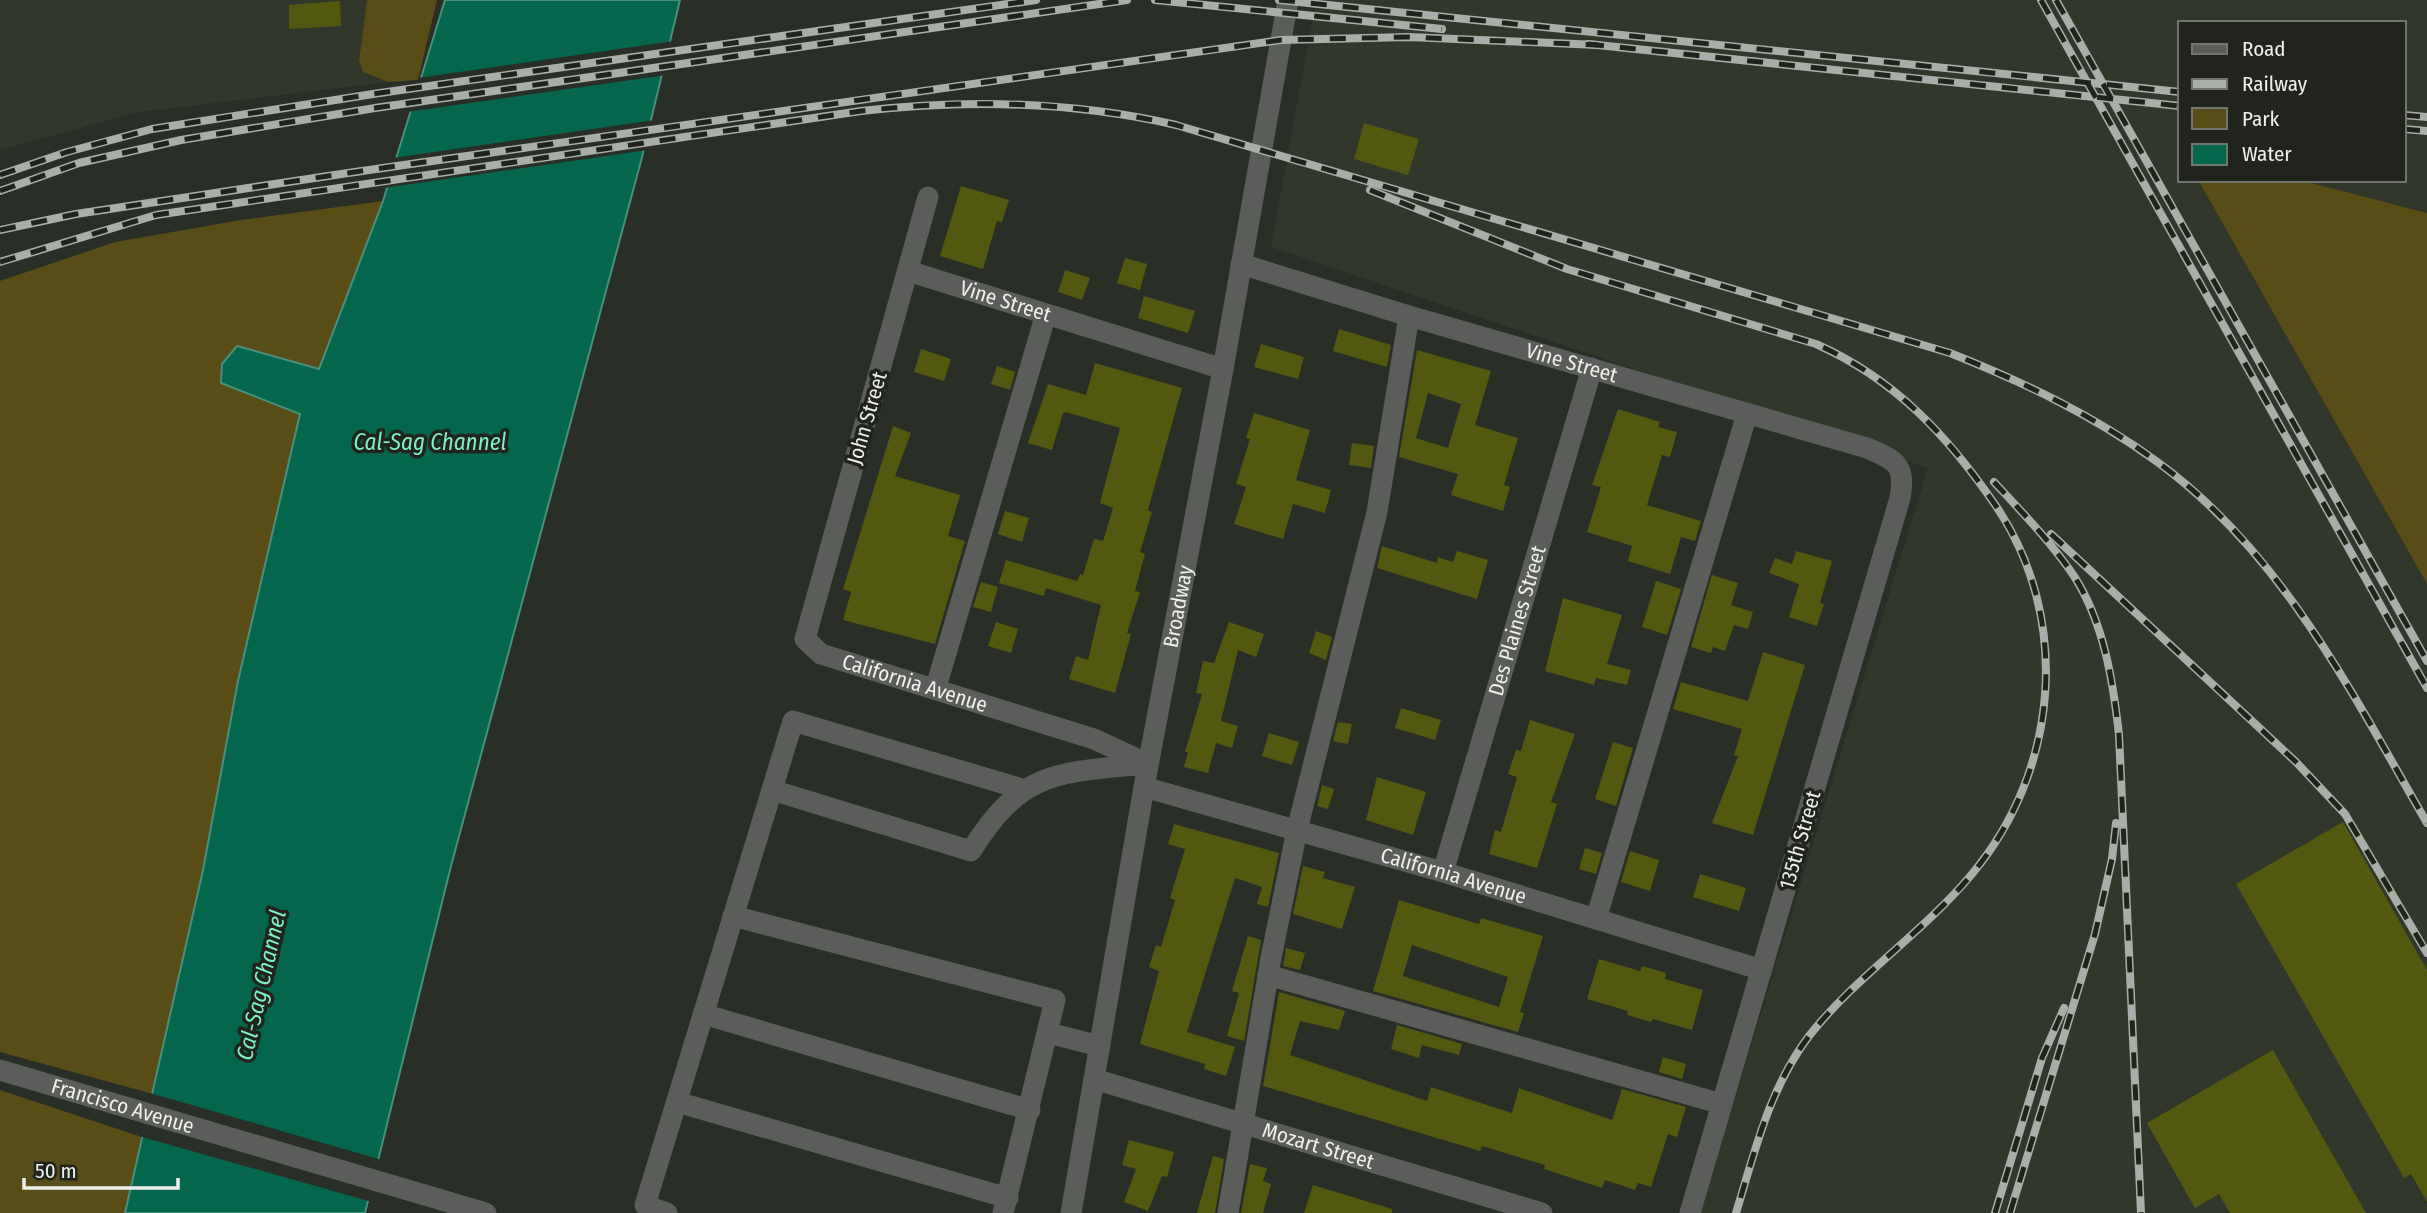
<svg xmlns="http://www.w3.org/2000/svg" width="2427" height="1213" font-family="'Fira Sans Condensed',sans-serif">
<rect width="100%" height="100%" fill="#292e26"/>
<g fill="#31382b">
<polygon points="0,0 367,0 359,61 363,72 388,82 139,112 0,150"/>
<polygon points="1316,0 2427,0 2427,213 2300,180 2404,180 2404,23 2180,23 2180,180 2198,180 2427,584 2427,1213 1700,1213 1928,468 1271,247"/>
</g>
<g fill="#584c17">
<polygon points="367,0 437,0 418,80 388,82 363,72 359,61"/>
<polygon points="2198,180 2300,180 2427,213 2427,584"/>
<polygon points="383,201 319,370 237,346 221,383 301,413 238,681 203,870 153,1094 0,1052 0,281 115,242 241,220"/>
<polygon points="0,1090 142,1137 125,1213 0,1213"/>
</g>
<polygon fill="#04664d" stroke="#4a8f7c" stroke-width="2" points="445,0 680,0 641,161 451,866 365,1213 125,1213 203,870 238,681 300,414 221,383 222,364 237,346 319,369 383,201"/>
<g fill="#292e26">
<polygon points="674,41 666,75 407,112 418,78"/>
<polygon points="655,120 648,150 384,188 393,158"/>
<polygon points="150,1093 382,1160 372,1202 139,1136"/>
</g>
<g fill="#535811" fill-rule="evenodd">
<polygon points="340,1 341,26 289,29 289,5"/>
<polygon points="1364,123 1419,139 1408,175 1354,159"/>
<polygon points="961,186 1009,200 1002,222 997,221 983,269 940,256"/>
<polygon points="1125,258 1147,264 1140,290 1117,283"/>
<polygon points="1065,270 1090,278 1082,300 1058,292"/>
<polygon points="1144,296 1195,311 1188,333 1138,318"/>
<polygon points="1339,329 1391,345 1387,367 1333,351"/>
<polygon points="1261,344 1304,357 1298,379 1254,367"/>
<polygon points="921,349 951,359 944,381 914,372"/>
<path d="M1417 350 1491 371 1475 425 1518 438 1504 485 1510 487 1503 511 1451 495 1458 474 1399 457ZM1428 393 1461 404 1448 448 1416 438Z"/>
<polygon points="1095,363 1182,388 1148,510 1152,512 1140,552 1145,554 1135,591 1140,592 1127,633 1131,634 1115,693 1069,679 1076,656 1088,660 1101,605 1046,588 1044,596 999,583 1006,560 1077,581 1080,574 1083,575 1094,539 1103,541 1113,508 1100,503 1120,428 1066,412 1063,413 1052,450 1028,443 1048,384 1086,395"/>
<polygon points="997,366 1015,372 1010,390 991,384"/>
<polygon points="1618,409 1660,422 1658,427 1677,432 1670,457 1662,455 1647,505 1701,521 1695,541 1681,537 1670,574 1628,561 1632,546 1587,532 1601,487 1592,485"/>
<polygon points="1254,413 1310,430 1296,480 1331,490 1325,513 1293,504 1283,539 1234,524 1246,487 1236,484 1250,439 1246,438"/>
<polygon points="893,426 911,433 895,476 960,495 948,536 965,541 935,644 843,620 851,592 843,589"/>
<polygon points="1352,443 1374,446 1371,468 1349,465"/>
<polygon points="1005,511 1029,518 1022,542 998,534"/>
<polygon points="1382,546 1437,563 1438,557 1453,562 1457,551 1488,560 1477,599 1377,568"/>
<polygon points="1796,551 1832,561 1820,603 1824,604 1817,626 1789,617 1799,584 1769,573 1775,558 1792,564"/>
<polygon points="1712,575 1738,583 1731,605 1753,612 1748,629 1734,625 1725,651 1713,647 1711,653 1691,647"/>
<polygon points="1656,581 1681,589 1667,635 1642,627"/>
<polygon points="981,582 998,587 991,612 973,607"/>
<polygon points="1563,598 1622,615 1607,664 1631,670 1627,685 1596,678 1594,685 1545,671"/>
<polygon points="996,622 1018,629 1011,653 988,646"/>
<polygon points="1229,622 1264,634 1256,657 1238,650 1221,721 1238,726 1232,748 1216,743 1208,773 1184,767 1188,752 1185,752 1202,694 1196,693 1203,661 1214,663"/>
<polygon points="1316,631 1332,637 1326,660 1309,653"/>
<polygon points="1763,652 1805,665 1753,835 1712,823 1738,756 1734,755 1742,729 1673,709 1681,682 1748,701"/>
<polygon points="1401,708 1441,720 1435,740 1395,728"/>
<polygon points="1530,720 1575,734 1551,802 1557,804 1537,868 1489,854 1495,830 1501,832 1517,777 1508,774 1516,750 1521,751"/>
<polygon points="1338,722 1352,724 1348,744 1333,741"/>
<polygon points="1269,733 1299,742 1292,765 1262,756"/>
<polygon points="1613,742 1633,748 1616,806 1595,799"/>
<polygon points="1377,777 1426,792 1413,835 1366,820"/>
<polygon points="1322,785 1334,789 1328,809 1317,806"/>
<polygon points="2343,822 2427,970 2427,1202 2411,1174 2404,1178 2236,884"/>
<polygon points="1174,824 1279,853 1268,907 1257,904 1262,887 1235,878 1187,1032 1235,1047 1226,1076 1204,1069 1205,1064 1140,1044 1159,971 1149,967 1156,945 1161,947 1175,900 1170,898 1185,849 1168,844"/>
<polygon points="1585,848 1602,853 1596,874 1579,869"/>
<polygon points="1630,851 1659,860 1650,891 1621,882"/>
<polygon points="1303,866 1325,872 1323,878 1355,887 1342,929 1293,914"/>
<polygon points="1700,874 1746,888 1739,911 1693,897"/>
<path d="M1399 900 1479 924 1481 918 1543 936 1520 1012 1524 1013 1518 1032 1373 991ZM1412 945 1508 977 1499 1007 1403 976Z"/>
<polygon points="1248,936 1261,940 1244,1041 1227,1036 1239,993 1232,991"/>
<polygon points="1286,948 1305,953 1300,970 1283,966"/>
<polygon points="1599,959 1640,971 1642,966 1666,973 1665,979 1703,990 1692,1030 1653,1019 1651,1022 1627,1015 1628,1011 1587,999"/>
<polygon points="1279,992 1345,1011 1339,1030 1300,1021 1290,1055 1427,1101 1431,1087 1512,1113 1519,1088 1612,1120 1622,1089 1686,1107 1677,1137 1668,1134 1651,1187 1638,1183 1635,1190 1605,1180 1602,1188 1544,1169 1545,1165 1482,1146 1480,1151 1263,1086"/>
<polygon points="1397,1025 1462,1044 1459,1055 1422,1045 1419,1058 1391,1049"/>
<polygon points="2273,1050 2366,1213 2230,1213 2219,1194 2195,1208 2147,1123"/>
<polygon points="1663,1057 1686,1064 1682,1079 1659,1072"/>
<polygon points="1129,1140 1174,1152 1167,1177 1162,1176 1148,1211 1124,1202 1136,1169 1122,1165"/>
<polygon points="1213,1156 1224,1159 1215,1213 1197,1213"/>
<polygon points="1250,1164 1267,1168 1263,1181 1271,1184 1263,1213 1241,1213"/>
<polygon points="1313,1185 1392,1209 1392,1213 1304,1213"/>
</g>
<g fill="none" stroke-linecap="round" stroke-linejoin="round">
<g stroke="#5a5d5a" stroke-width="21">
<path id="s1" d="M928 197 805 639 821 654 1094 739 1148 764"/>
<path id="s2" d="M1241 264 1409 316 1867 448C1896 460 1906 465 1900 498L1690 1213"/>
<path id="s3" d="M908 271 1223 369"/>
<polyline points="936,687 1046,314"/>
<path id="s4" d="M1144 787 1443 872 1762 970"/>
<path d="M772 790 971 851C1022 769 1058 773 1146 764"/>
<path id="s5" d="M1443 872 1592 368"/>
<polyline points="733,916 1055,1000 1003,1213"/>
<polyline points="1596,919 1747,414"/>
<polyline points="1268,975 1722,1104"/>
<polyline points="703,1014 1030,1110"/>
<polyline points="1048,1033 1100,1046"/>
<path id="s6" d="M0 1070 486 1213"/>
<path id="s7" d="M1094 1079 1542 1213"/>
<polyline points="677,1102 1008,1198"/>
<polyline points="667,1213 645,1205 793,721 1022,789"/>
<path id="s8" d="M1071 1213 1144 787 1223 369 1288 0"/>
<polyline points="1228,1213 1271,958 1297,830 1377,512 1409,316"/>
</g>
<defs>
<g id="rail">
<polyline points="1155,0 1442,29"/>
<polyline points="1279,0 2180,92"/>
<polyline points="2041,0 2427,688"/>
<polyline points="2056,0 2427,661"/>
<polyline points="1588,44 2180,106"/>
<polyline points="2404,115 2427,117"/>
<polyline points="2404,129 2427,131"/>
<polyline points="0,175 67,152 152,129 373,94 1036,0"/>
<path d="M1370 190 1567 269 1816 344C1895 379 1948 436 1996 506 2072 619 2059 770 1972 874 1923 933 1856 976 1809 1036 1769 1089 1755 1151 1736 1213"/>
<polyline points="0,191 79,163 181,140 375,108 1127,0"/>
<polyline points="0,230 76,214 348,173 1281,40 1409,37 1598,45"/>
<path d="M0 262 156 215 861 111C968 99 1071 101 1176 125L1950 353C2023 382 2093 415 2156 461 2281 551 2352 693 2427 823"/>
<path d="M1994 482C2022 512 2051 542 2074 576 2104 623 2113 681 2119 735L2141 1213"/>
<polyline points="2051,534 2296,762 2345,814 2427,953"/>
<polyline points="1995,1213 2042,1058 2064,1008"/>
<polyline points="2010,1213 2095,934 2112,859 2116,823"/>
</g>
</defs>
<use href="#rail" stroke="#aaaea8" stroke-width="8"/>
<use href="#rail" stroke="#20241d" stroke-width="5" stroke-dasharray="16" stroke-linecap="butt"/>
</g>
<g text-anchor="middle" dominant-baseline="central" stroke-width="7" stroke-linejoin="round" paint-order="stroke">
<g font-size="21" fill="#edf0eb" stroke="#20241d">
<text stroke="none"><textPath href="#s3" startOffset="102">Vine Street</textPath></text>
<text stroke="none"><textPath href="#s2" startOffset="345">Vine Street</textPath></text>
<text transform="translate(867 418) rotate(-74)">John Street</text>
<text stroke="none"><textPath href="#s8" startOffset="616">Broadway</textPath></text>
<text stroke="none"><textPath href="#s5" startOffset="262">Des Plaines Street</textPath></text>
<text stroke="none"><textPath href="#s1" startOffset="579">California Avenue</textPath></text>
<text transform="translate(1800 840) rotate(-74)">135th Street</text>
<text stroke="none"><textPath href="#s4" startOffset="322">California Avenue</textPath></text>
<text stroke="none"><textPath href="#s6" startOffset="128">Francisco Avenue</textPath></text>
<text stroke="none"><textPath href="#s7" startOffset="234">Mozart Street</textPath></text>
</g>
<g font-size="23" font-style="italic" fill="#7ef0c7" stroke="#20241d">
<text x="430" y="442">Cal-Sag Channel</text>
<text transform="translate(261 985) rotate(-77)">Cal-Sag Channel</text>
</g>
</g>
<rect x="2178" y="21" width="228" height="161" fill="#20241d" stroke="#72766f" stroke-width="2"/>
<rect x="2192" y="44" width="35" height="10" fill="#5a5d5a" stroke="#72766f" stroke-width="2"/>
<text x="2242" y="56" font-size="21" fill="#edf0eb">Road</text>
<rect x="2192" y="79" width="35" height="10" fill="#aaaea8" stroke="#72766f" stroke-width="2"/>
<text x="2242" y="91" font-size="21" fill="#edf0eb">Railway</text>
<rect x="2192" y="108" width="35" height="21" fill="#584c17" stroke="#72766f" stroke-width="2"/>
<text x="2242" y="126" font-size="21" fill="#edf0eb">Park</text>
<rect x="2192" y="144" width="35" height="21" fill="#04664d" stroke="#72766f" stroke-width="2"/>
<text x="2242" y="161" font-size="21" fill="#edf0eb">Water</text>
<path d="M24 1178v10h154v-10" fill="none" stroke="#edf0eb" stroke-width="3.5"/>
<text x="35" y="1178" font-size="21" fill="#edf0eb" stroke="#20241d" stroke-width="5" paint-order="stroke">50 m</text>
</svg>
